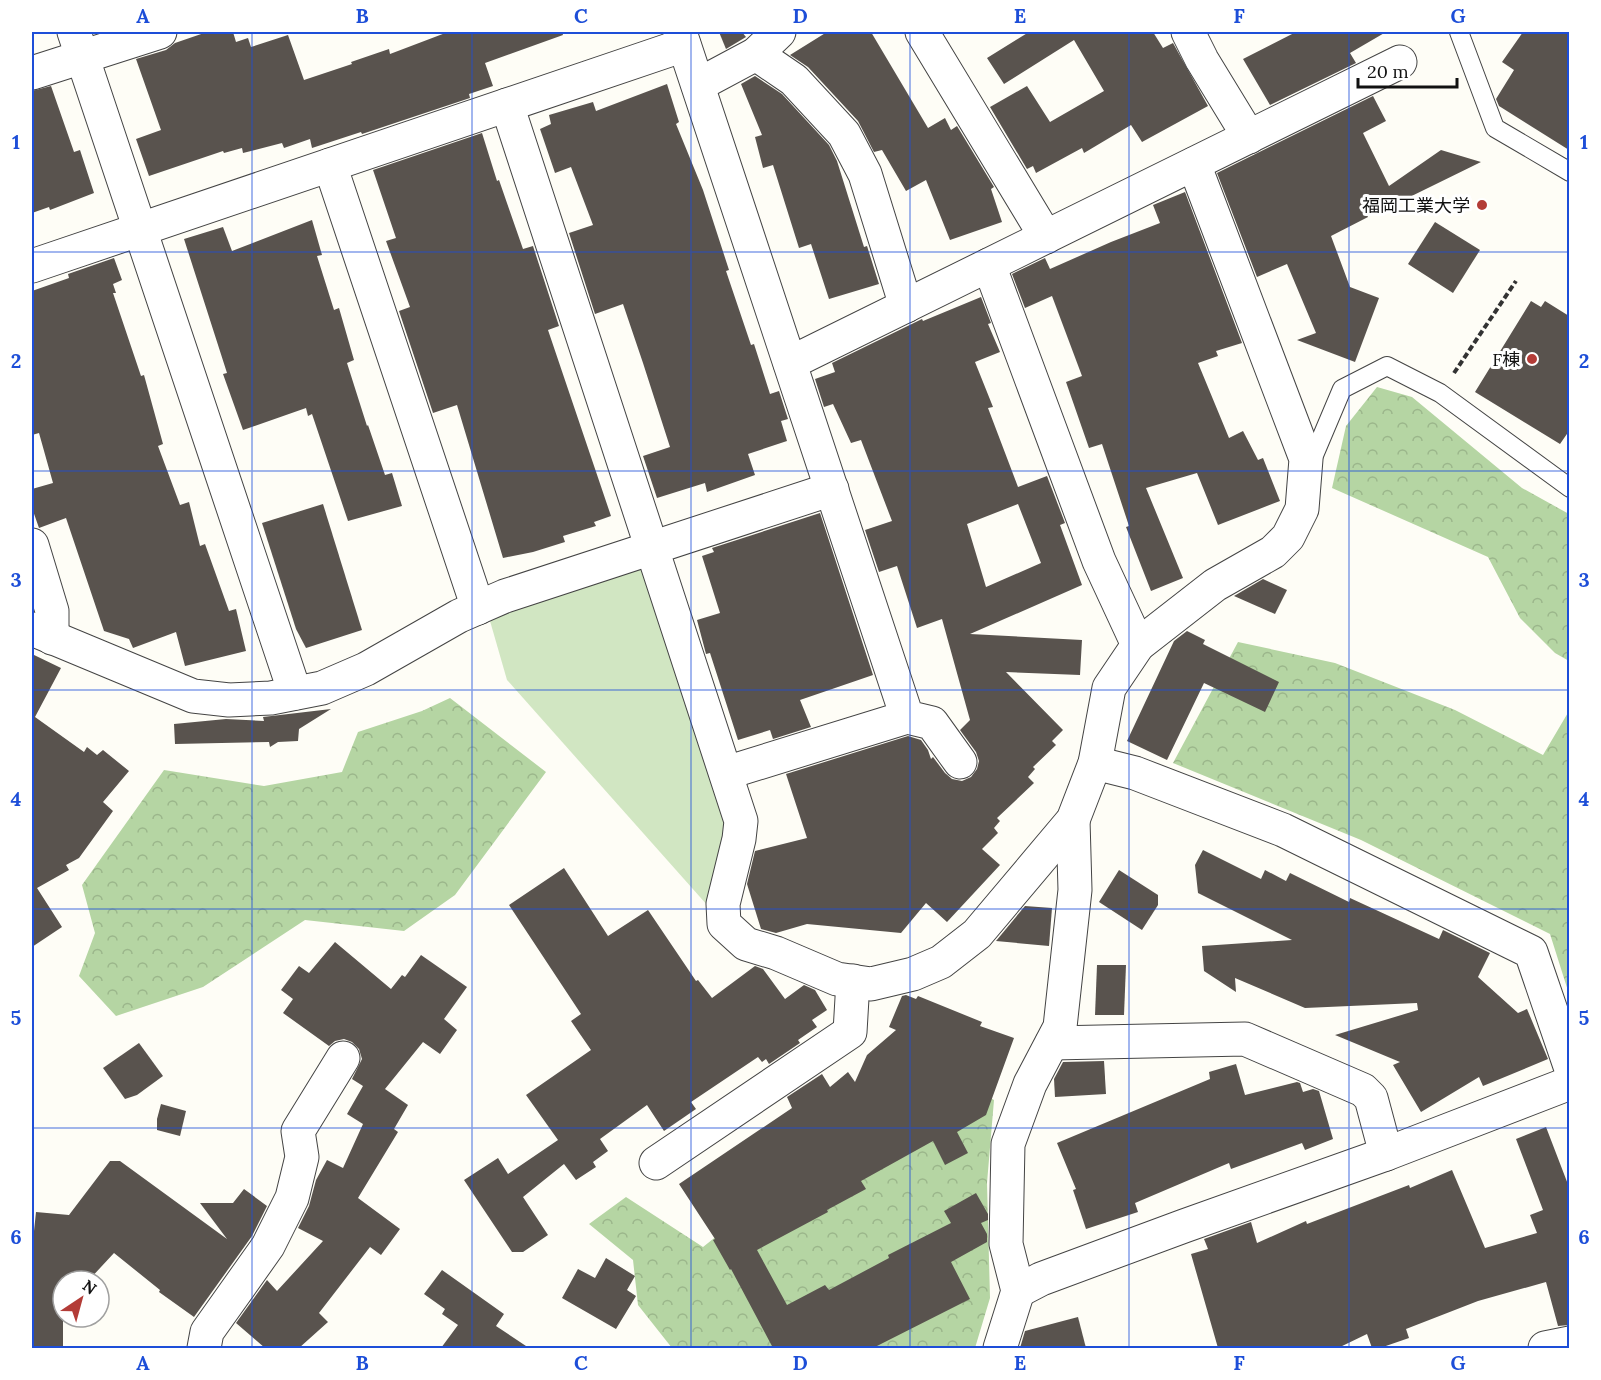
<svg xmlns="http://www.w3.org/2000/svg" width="1601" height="1380" font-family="Lora,'Noto Sans JP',serif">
<defs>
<pattern id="forest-crowns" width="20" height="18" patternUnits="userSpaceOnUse" patternTransform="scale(1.5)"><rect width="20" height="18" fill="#b5d5a3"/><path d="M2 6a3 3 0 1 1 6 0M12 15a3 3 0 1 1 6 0" fill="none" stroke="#9bb68b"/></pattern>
</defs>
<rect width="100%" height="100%" fill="#fefdf6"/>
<polygon fill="#d1e6c2" points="645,561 733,820 708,906 507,680 488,614"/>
<g fill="url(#forest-crowns)">
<polygon points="1377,387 1412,397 1522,488 1569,514 1569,661 1555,653 1520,618 1488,557 1332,488 1346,426"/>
<polygon points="1238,642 1335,663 1455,710 1543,755 1569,711 1569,994 1550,934 1361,840 1173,763"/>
<polygon points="450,698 546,772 455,895 404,931 305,920 203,987 116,1016 79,976 95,933 82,885 164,770 264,786 342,772 358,732 422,711"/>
<polygon points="931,1065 994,1100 987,1183 990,1298 975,1348 672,1348 638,1305 633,1260 589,1224 626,1197 703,1247"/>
</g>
<g fill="#59534e" fill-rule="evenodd">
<polygon points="207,32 233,32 236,42 248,38 251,47 288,35 304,80 352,64 351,62 389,49 390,54 448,32 562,32 563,35 485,63 493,86 469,94 470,98 362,134 361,132 312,148 310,139 284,148 282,143 243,153 242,148 224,153 223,151 149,176 136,139 161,130 136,59 166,50 175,43"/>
<polygon points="719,32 742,32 746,37 726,49"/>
<polygon points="827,32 871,32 928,128 945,118 951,130 957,126 994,187 991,189 1002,222 950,240 926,180 906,191 882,150 874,152 858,121 808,67 790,55"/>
<polygon points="1029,32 1153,32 1163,48 1173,43 1208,106 1142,142 1131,125 1084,153 1082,148 1036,173 1033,166 1027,169 990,107 1027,86 1050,122 1104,91 1074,40 1004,84 987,58"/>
<polygon points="1296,32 1386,32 1350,53 1356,63 1270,105 1243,59"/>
<polygon points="1523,32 1569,32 1569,150 1499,106 1496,99 1514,70 1502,62"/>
<polygon points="755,76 782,94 829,145 837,161 864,247 867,246 879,284 829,299 811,244 799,248 773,165 763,168 755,137 762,135 741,84"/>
<polygon points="667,84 679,122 676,124 703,190 729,270 726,271 751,345 754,344 770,394 779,391 788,419 781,421 787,441 748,454 755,475 707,492 705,483 657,498 643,456 670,447 643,363 623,304 595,314 569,233 593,225 571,167 555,173 540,129 551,124 549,115 593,102 596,111"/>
<polygon points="51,86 74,152 80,150 94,193 50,210 49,207 32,213 32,91"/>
<polygon points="1373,96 1386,121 1363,133 1389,186 1441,150 1481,162 1377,213 1372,206 1365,211 1368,217 1331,236 1350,287 1379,298 1355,362 1297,340 1316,333 1287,264 1257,277 1217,173"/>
<polygon points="482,133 497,181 499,180 523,249 533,246 559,326 548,330 611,516 594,522 596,526 563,536 565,542 533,552 503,558 457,405 433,413 399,311 410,307 386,241 396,238 373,170"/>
<polygon points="1185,192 1242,343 1216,351 1218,356 1198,363 1229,438 1243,431 1258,460 1263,458 1280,501 1218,525 1197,473 1146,488 1183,578 1151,591 1126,527 1129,526 1102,444 1089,448 1066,382 1082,376 1052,296 1025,308 1012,274 1045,258 1050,269 1111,242 1160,223 1153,205"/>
<polygon points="312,220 322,255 317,256 334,310 339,308 354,360 347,363 367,426 368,425 385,475 392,473 402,506 348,521 312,414 308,416 306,408 243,430 223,374 227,373 184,239 223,227 232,251"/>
<polygon points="1435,222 1480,250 1453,293 1408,264"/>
<polygon points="114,258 122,280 113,284 116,293 113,293 141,376 144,375 163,444 158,446 180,505 189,502 200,546 205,544 229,611 236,609 246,651 185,666 176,632 133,648 129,639 104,631 66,518 39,528 32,508 32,489 53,483 39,433 32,435 32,291 69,278 68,274"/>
<path d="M981 297 991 323 988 324 1000 352 975 362 993 407 988 408 1018 487 1047 476 1065 523 1060 525 1082 585 970 634 1082 640 1080 675 1006 672 1063 730 1052 741 1056 745 1033 767 1035 769 1028 777 1034 783 997 818 1000 821 994 828 998 833 982 849 1000 865 947 922 926 903 901 933 807 924 776 933 761 929 747 884 755 851 807 838 786 774 908 736 921 740 928 750 931 759 933 757 945 773 952 779 962 781 971 777 977 769 979 761 976 752 960 730 970 720 942 619 917 628 897 566 879 572 865 530 892 521 861 440 851 443 833 404 824 407 815 379 835 372 832 363 922 319 923 321ZM1018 504 1041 563 986 587 967 524Z"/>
<polygon points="1531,301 1541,307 1545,301 1569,316 1569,431 1560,444 1475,392"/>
<polygon points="323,504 362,630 306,648 296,629 262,523"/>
<polygon points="820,513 873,675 800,700 811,727 773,739 770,730 738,740 710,653 706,654 697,620 720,613 702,556 714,552 712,548"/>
<polygon points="1263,579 1287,590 1275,614 1234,596"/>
<polygon points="1187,631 1205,640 1203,644 1279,682 1265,712 1204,683 1167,760 1127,741 1174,641"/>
<polygon points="32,654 61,668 35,717 84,752 87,747 97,755 103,750 129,771 103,802 113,811 79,858 66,865 69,870 37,888 62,927 32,947"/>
<polygon points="331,709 299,729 298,741 278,742 270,747 269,742 175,744 174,724 226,719 264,721 263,717"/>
<polygon points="1203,850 1261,879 1265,870 1286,881 1290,873 1349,902 1350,898 1439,939 1443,930 1490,953 1478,977 1518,1013 1527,1009 1548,1059 1483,1086 1479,1077 1421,1112 1393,1065 1400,1062 1335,1035 1418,1010 1417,1003 1305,1008 1235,978 1236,992 1204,971 1202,946 1292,940 1198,893 1195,865"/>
<polygon points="564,868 608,936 648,910 696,981 698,980 712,998 755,966 763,969 785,999 804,985 815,990 827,1010 812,1020 817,1027 798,1040 800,1043 769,1064 766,1059 762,1062 758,1057 691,1102 696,1109 664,1131 647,1105 600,1139 608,1151 593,1162 596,1167 576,1180 564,1164 523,1197 548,1235 523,1252 512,1252 464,1180 498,1158 508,1174 558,1140 526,1095 591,1050 571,1021 581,1014 509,905"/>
<polygon points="1119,870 1158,895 1158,905 1142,930 1099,902"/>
<polygon points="1025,906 1052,908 1049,946 996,941"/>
<polygon points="335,942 391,989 402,975 405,977 421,955 467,987 444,1019 457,1030 440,1054 423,1042 385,1089 408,1105 394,1129 398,1132 358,1198 400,1229 381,1255 370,1247 319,1313 328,1322 299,1348 265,1348 236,1323 267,1280 277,1291 323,1241 298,1228 309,1206 316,1180 327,1160 343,1168 363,1124 347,1114 363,1086 352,1079 362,1059 359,1049 352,1042 344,1039 335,1041 329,1046 283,1013 293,999 281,990 299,966 309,973"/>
<polygon points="1097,965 1126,965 1124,1015 1095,1015"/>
<polygon points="906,995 916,999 918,996 982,1022 980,1026 1014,1038 986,1115 957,1132 968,1153 945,1165 933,1141 861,1181 866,1189 827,1210 828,1212 757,1250 787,1305 825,1285 829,1290 889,1258 888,1255 951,1223 944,1211 976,1193 988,1214 988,1220 981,1223 987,1234 987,1242 951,1262 970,1299 873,1348 773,1348 731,1269 730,1270 713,1240 715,1239 679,1184 792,1108 787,1097 822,1074 830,1087 848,1072 855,1082 867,1055 896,1030 889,1027 902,996"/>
<polygon points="139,1043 163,1076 137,1095 125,1099 103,1068"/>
<polygon points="1104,1061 1106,1094 1055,1097 1054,1079 1063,1062"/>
<polygon points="1236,1064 1245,1095 1297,1082 1300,1083 1303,1092 1313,1089 1319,1091 1333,1139 1305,1150 1302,1143 1231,1169 1229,1163 1135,1203 1138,1212 1086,1229 1073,1190 1076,1189 1057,1143 1210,1079 1209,1072"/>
<polygon points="161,1104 186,1111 180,1136 157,1130 157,1119"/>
<polygon points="1546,1127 1569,1187 1569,1325 1558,1326 1546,1282 1478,1301 1406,1329 1409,1338 1380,1348 1372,1348 1367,1334 1338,1348 1218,1348 1191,1254 1208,1249 1204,1239 1251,1222 1257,1243 1306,1221 1307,1224 1409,1185 1410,1188 1452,1170 1485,1248 1537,1233 1530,1215 1543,1210 1516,1139"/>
<polygon points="110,1161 120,1161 227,1239 200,1203 233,1203 244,1189 267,1206 252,1236 194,1317 159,1292 160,1290 114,1253 88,1281 63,1281 63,1348 32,1348 32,1250 36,1212 69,1215"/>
<polygon points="606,1258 635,1276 627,1290 636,1296 616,1329 562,1298 578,1269 595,1278"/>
<polygon points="442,1270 504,1314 496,1326 529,1348 441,1348 458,1325 442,1314 445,1309 424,1294"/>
<polygon points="1078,1317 1086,1348 1020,1348 1025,1331"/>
</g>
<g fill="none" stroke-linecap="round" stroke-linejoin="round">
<defs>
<g id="service">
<polyline points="1459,32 1495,128 1570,172"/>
<polyline points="1309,467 1342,389 1387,366 1440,393 1570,488"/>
</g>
<g id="minor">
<polyline points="74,32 295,693"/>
<polyline points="680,32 907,717 932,723 960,762"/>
<polyline points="922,32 1046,237"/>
<polyline points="1188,32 1202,60 1249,137"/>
<polyline points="756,54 794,80 844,134 865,174 906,306"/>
<polyline points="32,73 160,32"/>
<polyline points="698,85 756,54 779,32"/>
<polyline points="507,105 741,821 739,839 723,904 724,924 746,944 776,953 837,979 871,984 913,974 941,962 977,934 1073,820 1095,763 1109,688 1138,645 1215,585 1273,552 1288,537 1302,509 1306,459 1194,164"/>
<polyline points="330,165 478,608"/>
<polyline points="989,265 1099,561 1138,645"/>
<polyline points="32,266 684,45"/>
<polyline points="790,363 1400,62"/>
<polyline points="32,545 52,611 52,638"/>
<polyline points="32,629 193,696 229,700 271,698 322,688 366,669 459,616 505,596 832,489"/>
<polyline points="1095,763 1135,773 1283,830 1531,952 1570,1066"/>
<polyline points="726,773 907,717"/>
<polyline points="1052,1043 1245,1039 1363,1090 1371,1098 1386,1154"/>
<polyline points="656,1163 850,1032 853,981"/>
<polyline points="1018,1291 1041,1279 1184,1226 1386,1154 1570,1083"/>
<polyline points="204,1348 207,1332 268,1246 292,1198 302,1157 298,1131 343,1058"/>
<polyline points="1000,1348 1018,1291 1006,1244 1008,1144 1030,1084 1060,1027 1075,890 1073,820"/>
<polyline points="1545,1348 1570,1343"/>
</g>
</defs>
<use href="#service" stroke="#444" stroke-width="20"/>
<use href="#minor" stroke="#444" stroke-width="35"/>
<polyline stroke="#333" stroke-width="4" stroke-dasharray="6 3" stroke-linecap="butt" points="1454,373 1516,281"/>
<use href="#service" stroke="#fff" stroke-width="18"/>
<use href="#minor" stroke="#fff" stroke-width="33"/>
</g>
<path fill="none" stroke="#1d4ed8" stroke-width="1.5" stroke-opacity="0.55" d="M252 32V1348M472 32V1348M691 32V1348M910 32V1348M1129 32V1348M1349 32V1348M32 252H1570M32 471H1570M32 690H1570M32 909H1570M32 1128H1570"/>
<g fill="#b33c37" stroke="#fff" stroke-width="2">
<circle cx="1482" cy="205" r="6"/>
<circle cx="1532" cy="359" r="6"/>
</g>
<g text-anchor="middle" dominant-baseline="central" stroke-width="6" stroke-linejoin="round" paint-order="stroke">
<g font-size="18" fill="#111" stroke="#fff" text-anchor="end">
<text x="1470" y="205">福岡工業大学</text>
<text x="1520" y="359">F棟</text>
</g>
</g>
<rect width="1601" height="1380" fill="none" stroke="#ffffff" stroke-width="66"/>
<g transform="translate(81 1299) rotate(36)"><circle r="28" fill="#ffffff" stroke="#a0a0a0" stroke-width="1.5"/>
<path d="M0-4.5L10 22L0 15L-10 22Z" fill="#b33c37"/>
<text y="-9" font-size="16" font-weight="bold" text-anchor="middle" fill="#111111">N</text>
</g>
<path d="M1358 78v9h99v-9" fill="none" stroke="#111111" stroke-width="3"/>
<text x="1367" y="78" font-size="18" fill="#111111" stroke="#ffffff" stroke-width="4.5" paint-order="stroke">20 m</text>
<rect x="33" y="33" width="1535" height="1314" fill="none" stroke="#1d4ed8" stroke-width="2"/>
<g font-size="20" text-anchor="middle" font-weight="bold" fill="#1d4ed8">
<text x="143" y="23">A</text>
<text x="362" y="23">B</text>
<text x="581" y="23">C</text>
<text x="800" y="23">D</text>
<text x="1020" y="23">E</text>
<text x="1239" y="23">F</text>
<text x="1458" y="23">G</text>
<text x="16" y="149">1</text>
<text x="1584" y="149">1</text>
<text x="16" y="368">2</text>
<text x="1584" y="368">2</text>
<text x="16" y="587">3</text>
<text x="1584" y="587">3</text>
<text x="16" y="806">4</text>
<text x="1584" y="806">4</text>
<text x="16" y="1025">5</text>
<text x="1584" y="1025">5</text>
<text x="16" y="1244">6</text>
<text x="1584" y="1244">6</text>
<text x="143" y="1370">A</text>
<text x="362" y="1370">B</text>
<text x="581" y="1370">C</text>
<text x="800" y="1370">D</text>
<text x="1020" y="1370">E</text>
<text x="1239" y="1370">F</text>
<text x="1458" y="1370">G</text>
</g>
</svg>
